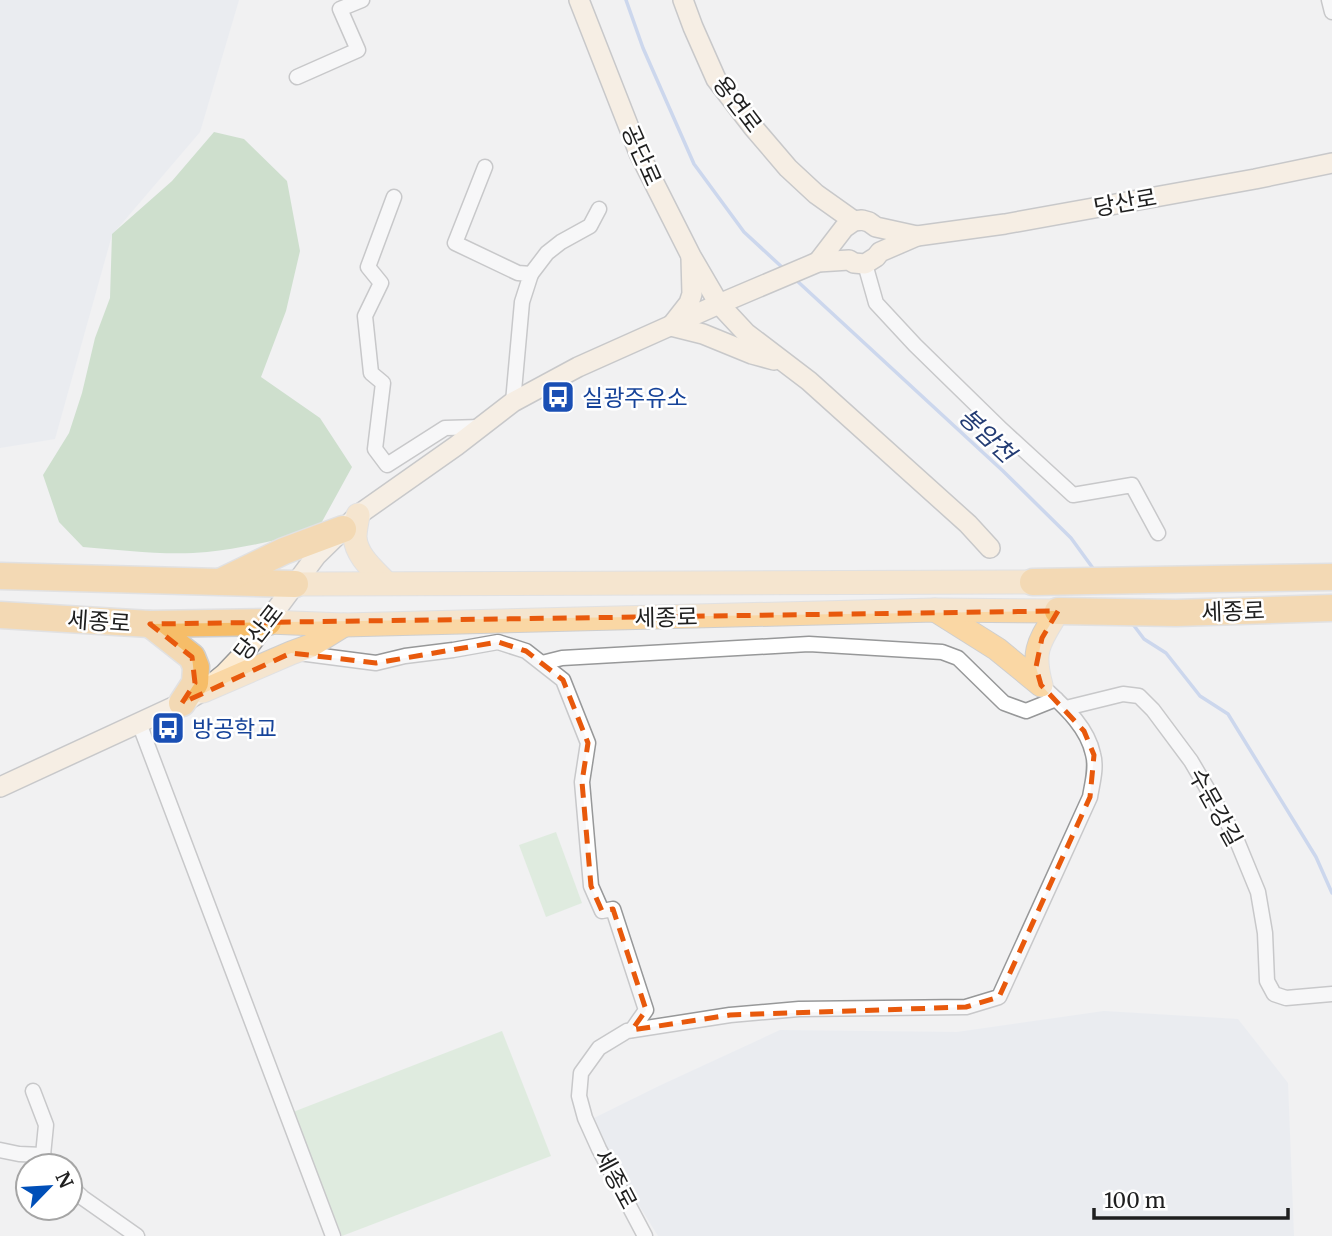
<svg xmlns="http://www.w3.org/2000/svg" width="1332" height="1236" font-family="Merriweather,'Noto Sans KR',serif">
<rect width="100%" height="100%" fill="#f1f1f2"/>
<g fill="#e2e7ee">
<polygon points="0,0 239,0 200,132 112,235 55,439 0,448"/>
<polygon points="1104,1011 1238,1019 1288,1083 1294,1236 658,1236 632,1194 592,1119 661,1085 780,1030 957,1032"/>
</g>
<g fill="#cbe5c8">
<polygon points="556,832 582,903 546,917 519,845"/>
<polygon points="502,1031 551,1156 342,1236 293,1112"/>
</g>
<path fill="#a4caa1" d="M214 132 244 139 287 181 300 251 286 311 261 377 320 418 352 467 318 529C282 539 245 548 207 552 168 556 122 550 83 547L59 522 43 475 69 433 82 393 95 338 110 298 112 234 172 181Z"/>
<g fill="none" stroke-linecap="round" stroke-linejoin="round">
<g stroke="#a1b8e6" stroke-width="3.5">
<polyline points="626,0 643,48 694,164 744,232 784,269"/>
<polyline points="795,279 1003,471 1071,538 1095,571"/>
<polyline points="1132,623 1144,639 1166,653 1200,696 1228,714 1316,857 1332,893"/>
</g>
<defs>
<g id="street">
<polyline points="1329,0 1332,12"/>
<polyline points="297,77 358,50 340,9 362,0"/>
<polyline points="485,167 455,243 518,273 531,274 522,302 513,402"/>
<polyline points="394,197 368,267 381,283 365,316 371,373 383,383 375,449 387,465 445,428 480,427"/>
<polyline points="865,264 876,303 915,345 1002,430 1073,495 1132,485 1158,533"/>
<polyline points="531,274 547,253 561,242 590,226 599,209"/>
<polyline points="299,653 376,663 405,656 453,650 498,642 526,651 563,680 588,743 582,782 591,886 602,911 613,909 646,1010 632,1030"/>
<polyline points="542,663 562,658 809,644 942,652 958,658 1004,703 1026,711 1056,699"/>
<polyline points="1066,708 1123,694 1139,696 1153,710 1191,761 1235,836 1258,892 1265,933 1267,981 1274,994 1286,998 1332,994"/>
<polyline points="139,723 333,1236"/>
<polyline points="33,1091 46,1125 43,1155"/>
<polyline points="0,1150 19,1154 43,1155 51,1166"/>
<polyline points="70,1186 83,1198 137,1236"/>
<path d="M645 1236 599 1149 585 1118 579 1096 581 1073 599 1048 627 1031 730 1015 799 1009 966 1007 999 997 1090 797C1092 784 1097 768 1093 754 1087 725 1061 704 1041 685"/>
</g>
<g id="secondary">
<polyline points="579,0 639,153 691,256 719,304 746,333 809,381 968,524 990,548"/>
<polyline points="683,0 693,27 716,79 753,127 788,168 816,194 854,221"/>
<polyline points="691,258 692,294 689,303 671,326 703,334 752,354 774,360"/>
<polyline points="818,262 844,228 854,221 862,220 869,222 876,227 917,236"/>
<polyline points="0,787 182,703 203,691 224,674 244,653 316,556 358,515 456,446 513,402 578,367 719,304 818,262 849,260 854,263 865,264 876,257 880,252 917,236 1005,224 1255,179 1332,163"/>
</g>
<g id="primary">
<path d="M358 515C357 522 355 530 355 537 356 556 374 570 386 583"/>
<polyline points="295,584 1033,582"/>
<path d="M935 610 997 649 1041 685C1031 649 1040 641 1058 611"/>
<polyline points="268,622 344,625 935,610 1058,611"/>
<polyline points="203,691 291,653 310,646 344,625"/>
</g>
<g id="highway">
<polyline points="0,576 295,584"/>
<polyline points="222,581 284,551 343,529"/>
<polyline points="1033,582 1332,577"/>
<polyline points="1058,611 1176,613 1332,608"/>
<polyline points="0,615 150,624 268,622"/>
<polyline points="150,624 192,657 196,667 195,683 182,703"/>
</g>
</defs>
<use href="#street" stroke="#979899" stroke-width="17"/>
<use href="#secondary" stroke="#979899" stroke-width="22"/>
<use href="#primary" stroke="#cecece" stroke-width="25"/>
<use href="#highway" stroke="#cecece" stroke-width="29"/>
<use href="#street" stroke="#fff" stroke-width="14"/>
<use href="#secondary" stroke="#fcebd2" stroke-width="19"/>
<use href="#primary" stroke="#fad7a4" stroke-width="23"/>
<use href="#highway" stroke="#f6bd68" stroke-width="26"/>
</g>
<path d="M0 0H1332V1236H0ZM1058 611 1042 638 1036 667 1041 685 1084 731 1094 755 1090 797 999 997 966 1007 730 1015 632 1030 646 1010 613 909 602 911 591 886 582 782 588 743 563 680 526 651 498 642 376 663 291 653 182 703 195 683 192 657 150 624Z" fill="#f1f1f2" fill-opacity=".55" fill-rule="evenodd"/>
<path fill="none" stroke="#e8590c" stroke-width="5" stroke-dasharray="14 9" stroke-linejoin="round" d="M1058 611 1042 638 1036 667 1041 685 1084 731 1094 755 1090 797 999 997 966 1007 730 1015 632 1030 646 1010 613 909 602 911 591 886 582 782 588 743 563 680 526 651 498 642 376 663 291 653 182 703 195 683 192 657 150 624Z"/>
<defs>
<symbol id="bus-square" viewBox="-11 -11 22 22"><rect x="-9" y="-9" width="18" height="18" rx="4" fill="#1a4fb4" stroke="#fff"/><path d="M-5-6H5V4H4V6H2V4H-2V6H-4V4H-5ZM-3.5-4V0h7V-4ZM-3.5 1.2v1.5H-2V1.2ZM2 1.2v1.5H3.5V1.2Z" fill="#fff"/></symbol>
</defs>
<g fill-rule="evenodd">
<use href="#bus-square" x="539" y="378" width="38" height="38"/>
<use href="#bus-square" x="149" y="709" width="38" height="38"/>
</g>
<g text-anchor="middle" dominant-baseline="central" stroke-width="5" stroke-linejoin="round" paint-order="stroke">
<g font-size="23" fill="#1f1f1f" stroke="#fff">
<text transform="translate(738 104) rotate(53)">용연로</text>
<text transform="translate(642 155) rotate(66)">공단로</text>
<text transform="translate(1125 202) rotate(-10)">당산로</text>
<text transform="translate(1233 611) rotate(-2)">세종로</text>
<text transform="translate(666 617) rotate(-1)">세종로</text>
<text transform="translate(99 621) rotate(4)">세종로</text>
<text transform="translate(258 632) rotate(-52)">당산로</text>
<text transform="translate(1216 807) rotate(61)">수문강길</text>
<text transform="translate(616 1179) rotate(62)">세종로</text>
</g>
<g font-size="23" fill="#164399" stroke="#fff" text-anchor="start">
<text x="582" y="397">실광주유소</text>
<text x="192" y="728">방공학교</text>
</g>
<g font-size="24" font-style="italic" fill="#223b73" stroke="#fff">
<text transform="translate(987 435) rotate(43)">봉암천</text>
</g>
</g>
<g transform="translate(49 1187) rotate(65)"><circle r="33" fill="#ffffff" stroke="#a5a5a5" stroke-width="2"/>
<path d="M0-5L12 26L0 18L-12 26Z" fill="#004fb8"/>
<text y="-10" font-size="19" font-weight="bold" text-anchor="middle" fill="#1f1f1f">N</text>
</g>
<path d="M1094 1208v10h194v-10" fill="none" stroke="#1f1f1f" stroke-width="3.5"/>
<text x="1104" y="1208" font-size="21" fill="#1f1f1f" stroke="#ffffff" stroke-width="5" paint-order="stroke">100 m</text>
</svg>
